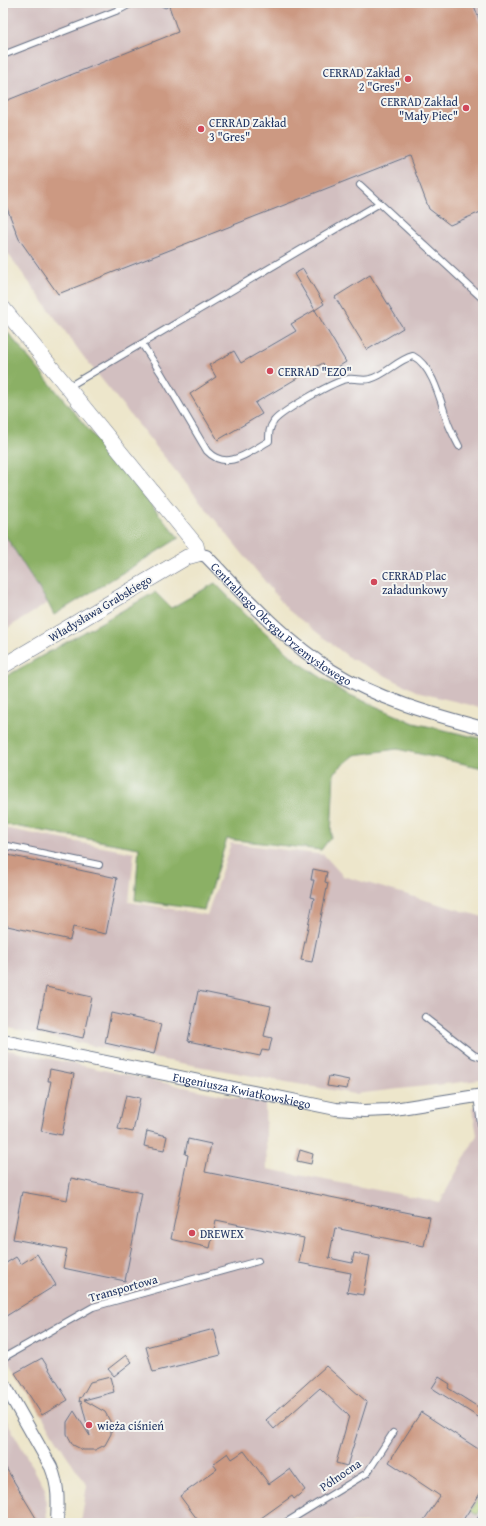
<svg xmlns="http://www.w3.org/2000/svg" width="486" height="1526" font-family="'Gentium Book Plus',serif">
<rect width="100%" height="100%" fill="#f6f6f2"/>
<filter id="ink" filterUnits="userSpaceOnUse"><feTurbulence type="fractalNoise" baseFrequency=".025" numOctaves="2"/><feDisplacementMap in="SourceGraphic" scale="8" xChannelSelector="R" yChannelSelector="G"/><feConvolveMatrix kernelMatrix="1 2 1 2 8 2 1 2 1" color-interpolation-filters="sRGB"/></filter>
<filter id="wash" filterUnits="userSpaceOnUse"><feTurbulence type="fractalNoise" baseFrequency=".012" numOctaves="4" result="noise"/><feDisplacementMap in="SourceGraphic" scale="16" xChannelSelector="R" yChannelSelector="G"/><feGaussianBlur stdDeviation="0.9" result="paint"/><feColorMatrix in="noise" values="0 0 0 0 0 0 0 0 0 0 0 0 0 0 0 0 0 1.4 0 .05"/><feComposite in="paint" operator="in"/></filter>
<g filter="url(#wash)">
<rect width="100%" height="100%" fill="#ede6cb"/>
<g fill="#d2bfc0">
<polygon points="3,3 483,3 483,708 420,693 350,658 288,610 86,360 3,247"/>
<polygon points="3,532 48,603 3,631"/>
<polygon points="3,828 134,853 129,902 207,915 231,843 324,855 343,876 483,917 483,1050 481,1080 354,1094 136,1055 3,1027"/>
<polygon points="3,1049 265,1104 267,1169 440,1202 477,1135 472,1107 483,1106 483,1523 81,1523 87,1485 65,1453 3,1352"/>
<polygon points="3,1414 45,1489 47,1523 3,1523"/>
</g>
<polygon fill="#afcc73" stroke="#657e68" points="483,1491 483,1506 477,1515 471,1511"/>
<g fill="#8bb065" stroke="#537062">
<polygon points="3,327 179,538 54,615 48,603 3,532"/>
<polygon points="215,583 246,615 298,662 343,692 414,723 483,739 483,768 397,749 355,755 334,772 331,837 321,850 227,839 204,910 135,900 139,848 3,824 3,678 155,592 171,608"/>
</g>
<g id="blocks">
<g fill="#cc9982">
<polygon points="169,3 473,3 483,29 483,188 481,189 483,195 483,211 450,225 429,209 409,156 58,294 19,239 3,198 3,102 178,32 169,6"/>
<polygon points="303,269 324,304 315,310 294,274"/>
<polygon points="370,275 403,328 367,350 335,297"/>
<polygon points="315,310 346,362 328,373 323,363 255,403 262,414 218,440 190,394 216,377 209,365 234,351 241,363 296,331 291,324"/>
<polygon points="3,854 117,878 106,934 73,927 70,940 3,925"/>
<polygon points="313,869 327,872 325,882 328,883 312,962 301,960 314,898 310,897 314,880 311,880"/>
<polygon points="46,987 92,997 83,1038 38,1028"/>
<polygon points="198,991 271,1006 264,1036 272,1038 269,1051 262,1050 260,1056 188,1041"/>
<polygon points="111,1013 161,1024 154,1054 105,1043"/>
<polygon points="50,1069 74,1074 62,1135 41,1131 51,1081 48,1081"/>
<polygon points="329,1076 349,1080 347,1089 327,1086"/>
<polygon points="126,1095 140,1098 133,1132 118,1129"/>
<polygon points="147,1131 167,1136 164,1150 144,1146"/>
<polygon points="188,1139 211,1144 205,1172 430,1217 424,1246 335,1228 329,1258 352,1263 354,1253 370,1256 363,1295 347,1292 351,1273 299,1263 304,1238 216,1220 210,1248 171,1239 188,1155 185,1154"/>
<polygon points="300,1150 313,1154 311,1164 297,1161"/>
<polygon points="71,1178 142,1193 125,1281 63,1268 67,1249 13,1239 22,1192 67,1200"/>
<polygon points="37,1254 56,1285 3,1318 3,1265 16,1257 21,1264"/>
<polygon points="214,1329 221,1355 153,1372 146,1347"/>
<polygon points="126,1355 132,1362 114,1376 108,1369"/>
<polygon points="42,1358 68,1400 42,1415 15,1373"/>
<polygon points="326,1366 367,1402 347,1466 336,1463 349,1416 320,1388 274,1429 266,1420"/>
<polygon points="110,1377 114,1392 84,1400 105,1412 111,1423 111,1434 105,1445 95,1450 83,1450 73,1445 67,1434 67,1422 74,1411 90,1436 81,1401 79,1402 80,1397 81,1398 90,1382"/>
<polygon points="439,1377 450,1384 448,1388 483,1410 483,1420 432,1388"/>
<polygon points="421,1412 483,1452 483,1489 461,1523 422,1523 440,1496 389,1462"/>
<polygon points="244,1451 269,1484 290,1469 305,1490 294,1499 292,1496 254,1523 200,1523 180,1496 217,1469 213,1464 228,1453 232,1459"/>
<polygon points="3,1463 36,1518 26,1523 3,1523"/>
</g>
</g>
</g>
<g filter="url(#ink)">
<use href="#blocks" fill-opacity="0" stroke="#646f84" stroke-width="1"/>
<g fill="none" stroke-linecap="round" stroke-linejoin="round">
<defs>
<g id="service">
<polyline points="163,3 165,4"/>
<polyline points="3,55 121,9 132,3"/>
<polyline points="360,185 483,299"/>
<path d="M142 344 161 373 207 451C227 472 249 452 269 441 269 433 269 428 274 421 282 411 336 380 348 379 355 378 363 381 370 379 386 375 397 360 413 356 433 366 441 403 448 423 451 431 455 438 459 446"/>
<polyline points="68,387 380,203"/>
<polyline points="3,845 99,865"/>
<polyline points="425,1017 474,1055 483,1058"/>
<polyline points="477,1096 483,1138"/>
<polyline points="3,1358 93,1307 258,1261"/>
<polyline points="285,1523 367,1473 393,1433"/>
<polyline points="479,1523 483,1516"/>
</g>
<g id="minor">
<path id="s1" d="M198 554 206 556C245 596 283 640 331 670 377 699 431 714 483 728"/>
<path id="s2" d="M3 1041 336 1109 364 1111 388 1110 483 1095"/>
<path d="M3 1382 51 1467C59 1487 58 1502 57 1523"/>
</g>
<polyline id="tertiary" points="3,308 196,545 198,554 187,557 3,666"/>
</defs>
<use href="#service" stroke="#646f84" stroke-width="8"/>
<use href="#minor" stroke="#646f84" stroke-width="14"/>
<use href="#tertiary" stroke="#646f84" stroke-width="16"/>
<use href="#service" stroke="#fff" stroke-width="6"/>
<use href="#minor" stroke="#fff" stroke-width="12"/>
<use href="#tertiary" stroke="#fff" stroke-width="15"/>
</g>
</g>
<g fill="#d1495b" stroke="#f6f6f2" stroke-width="1.5">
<circle cx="408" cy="79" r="4"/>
<circle cx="466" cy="108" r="4"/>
<circle cx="201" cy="129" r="4"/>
<circle cx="270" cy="371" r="4"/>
<circle cx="374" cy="582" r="4"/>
<circle cx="192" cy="1233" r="4"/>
<circle cx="89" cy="1425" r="4"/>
</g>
<g text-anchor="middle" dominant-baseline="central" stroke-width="4" stroke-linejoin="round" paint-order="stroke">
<g font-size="12" fill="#1b2f5e" stroke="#f6f6f2" text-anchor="start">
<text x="400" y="72" text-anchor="end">CERRAD Zakład<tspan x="400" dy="14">2 "Gres"</tspan></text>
<text x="458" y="101" text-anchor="end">CERRAD Zakład<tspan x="458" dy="14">"Mały Piec"</tspan></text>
<text x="209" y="122">CERRAD Zakład<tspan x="209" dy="14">3 "Gres"</tspan></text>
<text x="278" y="371">CERRAD "EZO"</text>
<text x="382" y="575">CERRAD Plac<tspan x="382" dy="14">załadunkowy</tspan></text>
<text x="200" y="1233">DREWEX</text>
<text x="97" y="1425">wieża ciśnień</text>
</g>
<g font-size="12" fill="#1b2f5e" stroke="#f6f6f2">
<text transform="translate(100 608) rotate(-31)">Władysława Grabskiego</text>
<text stroke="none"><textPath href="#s1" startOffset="110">Centralnego Okręgu Przemysłowego</textPath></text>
<text stroke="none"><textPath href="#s2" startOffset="244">Eugeniusza Kwiatkowskiego</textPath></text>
<text transform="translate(123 1288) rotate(-16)">Transportowa</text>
<text transform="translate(340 1475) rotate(-34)">Północna</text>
</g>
</g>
<rect width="486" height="1526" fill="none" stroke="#f6f6f2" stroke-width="16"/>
</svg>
